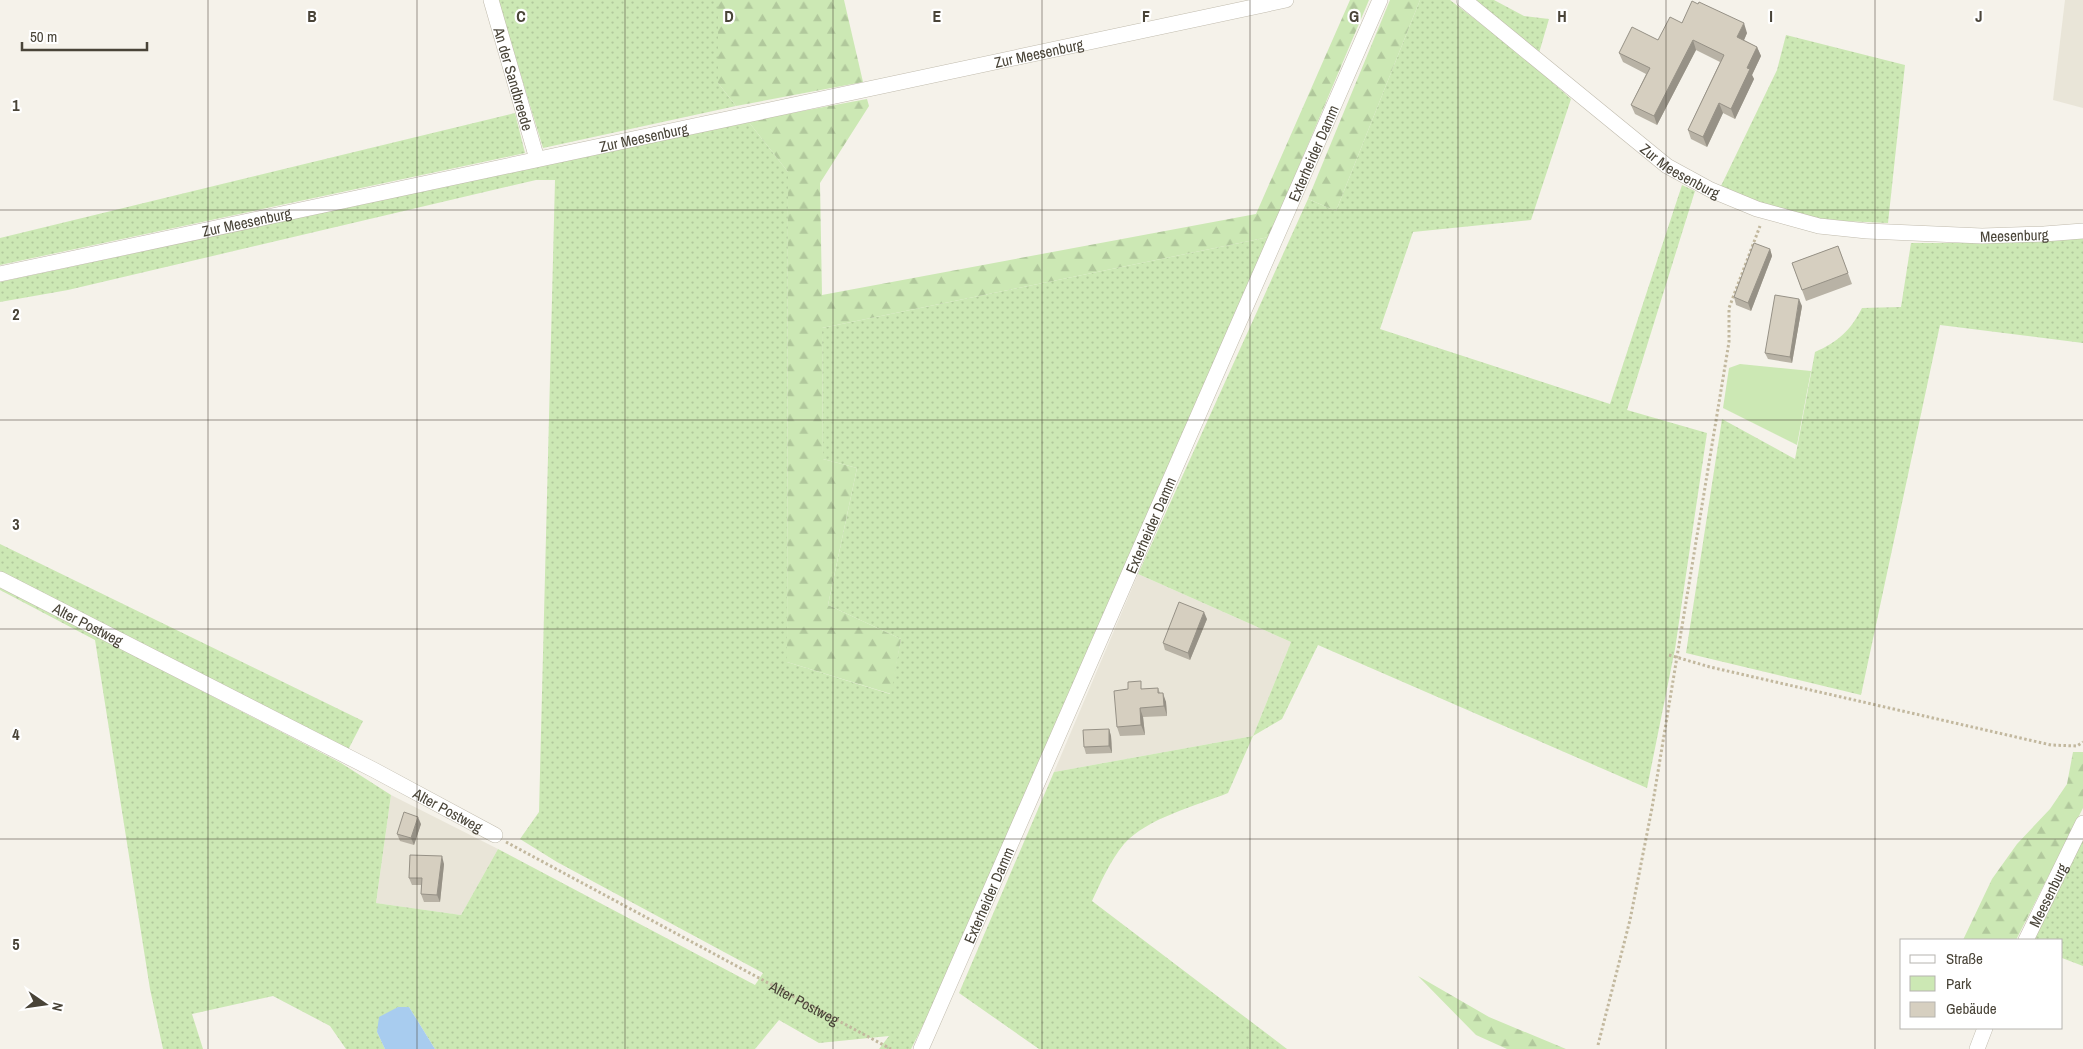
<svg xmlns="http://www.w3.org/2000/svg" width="2083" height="1049" font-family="'Archivo Narrow',sans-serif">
<defs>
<pattern id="green-dots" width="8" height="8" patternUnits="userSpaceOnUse" patternTransform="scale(1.25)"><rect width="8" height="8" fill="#cce8b4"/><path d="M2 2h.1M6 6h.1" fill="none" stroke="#b1c89c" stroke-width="1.8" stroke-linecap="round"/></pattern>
<pattern id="forest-firs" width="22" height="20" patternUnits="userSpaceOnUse" patternTransform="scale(1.25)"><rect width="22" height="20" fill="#cce8b4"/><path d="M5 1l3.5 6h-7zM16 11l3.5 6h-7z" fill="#b1c89c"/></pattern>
</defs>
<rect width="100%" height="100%" fill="#f5f2ea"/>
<g fill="#e9e5d8">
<polygon points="2065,0 2083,0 2083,108 2053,100"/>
<polygon points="1138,574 1291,642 1253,736 1054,772"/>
<polygon points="391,795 498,849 461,915 376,903"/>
</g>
<g fill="url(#green-dots)">
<polygon points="498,0 718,0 718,83 736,106 543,148"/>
<path d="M1420 0H1450L1524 57 1571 99 1531 220 1413 232 1380 329 1610 404 1682 185 1695 191 1627 410 1707 433 1675 649 1647 788 1318 645 1282 719 1253 736 1228 793C1196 806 1147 818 1124 844 1110 861 1101 882 1092 901L1287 1049H1039L959 993 1054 772 1253 736 1291 642 1138 574 1308 199 1336 211Z"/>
<polygon points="1471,0 1494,0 1524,16 1549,19 1539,53"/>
<polygon points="1786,35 1905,65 1888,223 1822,220 1755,203 1720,188 1777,70"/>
<polygon points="515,113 525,153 0,265 0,238"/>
<polygon points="748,121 788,172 787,662 890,694 901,639 828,605 857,468 823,459 822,328 1269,237 934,1003 911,1049 879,1049 889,1036 819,1043 779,1020 755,1049 435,1049 409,1007 398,1007 377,1032 385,1049 346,1049 330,1026 273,996 192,1014 203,1049 163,1049 150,989 95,640 0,590 0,586 341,763 391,795 376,903 461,915 498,849 755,985 763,973 557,862 520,839 539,812 555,180 536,180 68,290 0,302 0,282"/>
<path d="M2083 238V343L1940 325 1861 695 1686 653 1722 419 1795 459 1815 352C1838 342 1851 330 1862 308L1901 307 1911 243H2002Z"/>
<polygon points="0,544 363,721 348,750 0,572"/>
<polygon points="2083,836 2083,966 2062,958 2062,940 2031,940"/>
</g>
<g fill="url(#forest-firs)">
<polygon points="718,0 844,0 863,82 736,106 718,83"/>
<polygon points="1350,0 1369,0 1269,237 822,328 823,459 857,468 828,605 901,639 891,694 787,662 788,172 748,121 867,99 869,106 820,183 822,295 1256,214"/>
<polygon points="1390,0 1420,0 1336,211 1308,199"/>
<polygon points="2073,752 2083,752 2083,808 2016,940 1963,940 1992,879 2017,844 2050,809 2067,784"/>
<polygon points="1418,976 1489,1017 1566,1049 1507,1049 1476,1035"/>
</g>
<polygon fill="#cce8b4" points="1740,364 1811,371 1797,445 1723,408 1729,368"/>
<polygon fill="#a8ccef" points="398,1007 409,1007 435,1049 385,1049 377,1032 379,1017"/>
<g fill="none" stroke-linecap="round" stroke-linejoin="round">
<defs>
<g id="street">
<path id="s2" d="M491 0 537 159"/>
<path id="s3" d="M1464 0 1667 166 1711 190 1757 209 1819 226 1867 231 1982 236 2044 234 2083 231"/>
<path id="s4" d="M0 274 1286 0"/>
<path id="s5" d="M0 579 374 770 495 835"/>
<path id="s6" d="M2026 940 2083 823"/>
<path id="s7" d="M921 1049 1380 0"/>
<polyline points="1977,1049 1985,1028"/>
</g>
</defs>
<use href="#street" stroke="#c0bbad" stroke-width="16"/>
<g stroke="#c2b89e" stroke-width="3" stroke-dasharray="2.5 2.5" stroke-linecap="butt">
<polyline points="1669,655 1710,667 2051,745 2077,746 2083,742"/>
<path id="s1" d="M506 842 891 1049"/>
<polyline points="1598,1045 1630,920 1652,808 1729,342 1729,308 1760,226"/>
</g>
<use href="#street" stroke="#fff" stroke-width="15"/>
</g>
<g fill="#b8b2a5">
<polygon points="1698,4 1747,33 1744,40 1757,47 1761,56 1752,75 1754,79 1735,119 1723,113 1707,147 1691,139 1688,130 1720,62 1696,50 1657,125 1635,114 1631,105 1646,74 1623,62 1619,53 1658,40 1682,23"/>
<polygon points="1838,246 1852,284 1806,301 1792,263"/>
<polygon points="1770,249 1772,256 1751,311 1736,305 1734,297"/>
<polygon points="1802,306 1792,363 1768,359 1765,353"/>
<polygon points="1207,619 1190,660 1165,650 1163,643"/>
<polygon points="1158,688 1160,693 1166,702 1167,716 1143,717 1145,735 1120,736 1117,727 1144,689"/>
<polygon points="1109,729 1111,736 1112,753 1086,754 1084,747"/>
<polygon points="421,824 414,845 400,841 397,834"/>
<polygon points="444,864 440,902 424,902 421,894 421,885 412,885 409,878"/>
</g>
<g fill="#969186">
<polygon points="1744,23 1747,33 1741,47 1737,37"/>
<polygon points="1693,40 1696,50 1657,125 1654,116"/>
<polygon points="1757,47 1761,56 1752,75 1754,79 1735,119 1731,109 1747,68"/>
<polygon points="1719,103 1723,113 1707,147 1703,137"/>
<polygon points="1770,249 1772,256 1751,311 1748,303"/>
<polygon points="1799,299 1802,306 1792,363 1790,357"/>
<polygon points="1204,612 1207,619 1190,660 1188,653"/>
<polygon points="1163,693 1166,702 1167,716 1164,706"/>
<polygon points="1140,708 1143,717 1145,735 1141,725"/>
<polygon points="1109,729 1111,736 1112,753 1109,746"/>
<polygon points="418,817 421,824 414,845 411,838"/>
<polygon points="442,856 444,864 440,902 437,895"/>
</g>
<g fill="#d6cfc0" stroke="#969186">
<polygon points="1692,1 1698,4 1699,2 1744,23 1737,37 1757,47 1747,68 1750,69 1731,109 1719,103 1703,137 1688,130 1724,55 1693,40 1654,116 1631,105 1650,68 1619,53 1632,27 1658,40 1670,17 1682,23"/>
<polygon points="1754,243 1770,249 1748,303 1734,297"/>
<polygon points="1838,246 1848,273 1802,290 1792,263"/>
<polygon points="1775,295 1799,299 1790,357 1765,353"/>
<polygon points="1179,602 1204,612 1188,653 1163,643"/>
<polygon points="1141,681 1141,689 1158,688 1158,693 1163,693 1164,706 1140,708 1141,725 1117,727 1114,691 1128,689 1128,682"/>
<polygon points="1109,729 1109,746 1084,747 1083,730"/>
<polygon points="404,812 418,817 411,838 397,834"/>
<polygon points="410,855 442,856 437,895 421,894 422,878 409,878"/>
</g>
<path fill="none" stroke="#494438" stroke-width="1" stroke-opacity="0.55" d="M208 0V1049M417 0V1049M625 0V1049M833 0V1049M1042 0V1049M1250 0V1049M1458 0V1049M1666 0V1049M1875 0V1049M0 210H2083M0 420H2083M0 629H2083M0 839H2083"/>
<g text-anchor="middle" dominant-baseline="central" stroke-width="4.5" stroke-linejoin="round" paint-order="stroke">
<g font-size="15" fill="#494438" stroke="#fff">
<text stroke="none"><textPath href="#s4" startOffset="1062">Zur Meesenburg</textPath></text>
<text stroke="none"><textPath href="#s2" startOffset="82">An der Sandbreede</textPath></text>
<text stroke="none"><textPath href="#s4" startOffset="658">Zur Meesenburg</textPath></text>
<text stroke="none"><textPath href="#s7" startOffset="978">Exterheider Damm</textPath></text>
<text stroke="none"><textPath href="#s3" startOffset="276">Zur Meesenburg</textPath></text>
<text stroke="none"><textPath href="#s4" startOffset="252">Zur Meesenburg</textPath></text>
<text stroke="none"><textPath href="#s3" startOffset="622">Meesenburg</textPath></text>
<text stroke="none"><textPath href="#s7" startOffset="572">Exterheider Damm</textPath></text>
<text stroke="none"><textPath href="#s5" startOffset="99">Alter Postweg</textPath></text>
<text stroke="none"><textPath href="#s5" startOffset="504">Alter Postweg</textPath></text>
<text stroke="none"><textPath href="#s6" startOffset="50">Meesenburg</textPath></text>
<text stroke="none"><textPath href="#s7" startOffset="168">Exterheider Damm</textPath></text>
<text stroke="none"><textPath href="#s1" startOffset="339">Alter Postweg</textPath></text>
</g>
</g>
<g font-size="16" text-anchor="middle" font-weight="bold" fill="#494438" stroke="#fff" stroke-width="4.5" stroke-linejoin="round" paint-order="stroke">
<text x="312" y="22">B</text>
<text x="521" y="22">C</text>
<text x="729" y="22">D</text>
<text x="937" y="22">E</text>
<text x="1146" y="22">F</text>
<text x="1354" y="22">G</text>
<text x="1562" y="22">H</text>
<text x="1771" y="22">I</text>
<text x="1979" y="22">J</text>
<text x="16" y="111">1</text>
<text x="16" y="320">2</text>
<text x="16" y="530">3</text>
<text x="16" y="740">4</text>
<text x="16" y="950">5</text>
</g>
<rect x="1900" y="939" width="162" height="90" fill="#ffffff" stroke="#b6b4af"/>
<rect x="1910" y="955" width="25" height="8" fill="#ffffff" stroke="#b6b4af"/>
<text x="1946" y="964" font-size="15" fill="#494438">Straße</text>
<rect x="1910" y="976" width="25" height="15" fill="#cce8b4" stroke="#b6b4af"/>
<text x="1946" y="989" font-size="15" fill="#494438">Park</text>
<rect x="1910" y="1002" width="25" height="15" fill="#d6cfc0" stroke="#b6b4af"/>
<text x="1946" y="1014" font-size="15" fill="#494438">Gebäude</text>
<g transform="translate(45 1004) rotate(103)" stroke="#ffffff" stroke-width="4" paint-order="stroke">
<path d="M0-4L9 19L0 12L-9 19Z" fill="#494438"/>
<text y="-8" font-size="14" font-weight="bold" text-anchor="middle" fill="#494438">N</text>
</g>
<path d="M22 42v8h125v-8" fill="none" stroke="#494438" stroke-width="2.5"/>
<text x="30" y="42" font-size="15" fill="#494438" stroke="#ffffff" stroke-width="4" paint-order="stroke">50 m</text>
</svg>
